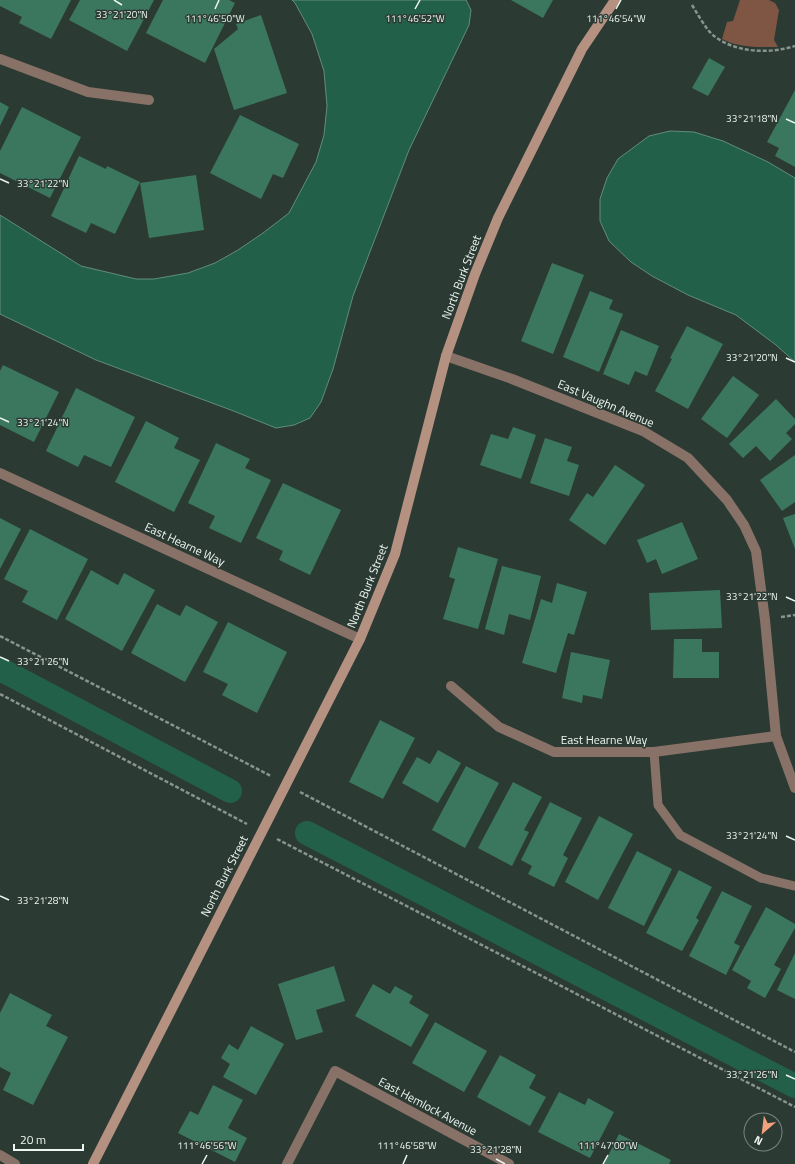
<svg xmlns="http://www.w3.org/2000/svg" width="795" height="1164" font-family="'Titillium Web',sans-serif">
<rect width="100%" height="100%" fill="#2c3a34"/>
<path fill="#7f5643" d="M740 0H769L775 3 779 10 774 40 778 47C758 47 740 48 722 39L727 22 733 21Z"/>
<g fill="#23604a" stroke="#608d7c">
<polygon points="292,0 466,0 471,10 469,25 409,150 353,296 333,369 321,402 310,418 294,425 276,428 231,410 96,360 0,314 0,215 81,266 136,279 154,279 188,273 215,263 238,250 263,233 289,213 316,162 324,135 327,106 324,71 312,34 295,3"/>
<polygon points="670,131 694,132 723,141 768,162 795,178 795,362 776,345 736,315 688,295 652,276 631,262 609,241 600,221 600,199 607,178 618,159 649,136"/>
</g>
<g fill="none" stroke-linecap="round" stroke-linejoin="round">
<g stroke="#23604a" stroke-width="24">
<polyline points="0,669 230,791"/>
<polyline points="307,833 795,1086"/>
</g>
</g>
<g fill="#3b775f">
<polygon points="0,0 71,0 51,39 19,23 22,17 0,6"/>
<polygon points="80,0 154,0 127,51 69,20"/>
<polygon points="163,0 229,0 235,3 205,63 146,33"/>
<polygon points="511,0 553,0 543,18"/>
<polygon points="261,15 287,93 234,110 214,49 238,29 236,24"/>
<polygon points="709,58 725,67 708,96 692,88"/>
<polygon points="795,90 795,167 775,156 779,148 767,142"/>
<polygon points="0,102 9,107 0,126"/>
<polygon points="22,107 81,137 50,198 0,173 0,151"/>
<polygon points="240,115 299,144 283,178 273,174 261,199 210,173"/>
<polygon points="79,156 106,169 107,166 140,182 115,234 91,223 86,233 51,216"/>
<polygon points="196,175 204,230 149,238 140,183"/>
<polygon points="552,263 584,275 553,354 521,341"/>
<polygon points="590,291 613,300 609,309 623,314 599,372 563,357"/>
<polygon points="687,326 723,344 688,409 655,391 672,359 670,358"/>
<polygon points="621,330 659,346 647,376 635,371 629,385 603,374"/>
<polygon points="3,365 59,392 34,442 0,425 0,371"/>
<polygon points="733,376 759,395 727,438 701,419"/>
<polygon points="76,388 135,417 111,467 84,455 78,467 46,451"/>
<polygon points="776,399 795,419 795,424 786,433 792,439 770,461 756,446 743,458 729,444"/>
<polygon points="146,421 179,438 174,448 200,460 174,512 115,482"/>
<polygon points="513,427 536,435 521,479 480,465 491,434 508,439"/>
<polygon points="545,438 572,447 567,461 579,465 569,496 530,483"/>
<polygon points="216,443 250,459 245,468 271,480 241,543 209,528 215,516 188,503"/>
<polygon points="795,455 795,502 782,511 760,480"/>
<polygon points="615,465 645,485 605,545 569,520 587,493 593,497"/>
<polygon points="283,483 341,510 310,575 279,560 283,551 256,538"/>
<polygon points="795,514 795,549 783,518"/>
<polygon points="0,518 21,529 0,569"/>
<polygon points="682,522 698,559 662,574 656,559 647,563 637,540"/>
<polygon points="30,529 88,559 57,620 22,602 28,591 4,579"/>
<polygon points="458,547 498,559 478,629 443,619 455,579 449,577"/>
<polygon points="502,566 541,576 530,620 509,614 504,635 485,629"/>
<polygon points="91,570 118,585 124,573 155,590 122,651 65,619"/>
<polygon points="557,583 587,592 574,635 568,633 556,673 522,663 541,599 552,603"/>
<polygon points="720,590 722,628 651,630 649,593"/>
<polygon points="157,604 180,616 186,605 218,622 185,682 131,653"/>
<polygon points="228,622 287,652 257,713 222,695 228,684 203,672"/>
<polygon points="674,639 702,639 702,652 719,652 719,678 673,678"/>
<polygon points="571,652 610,660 602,699 583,695 582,703 562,698"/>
<polygon points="380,720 415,738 383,799 349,782"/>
<polygon points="438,750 461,763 438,803 402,783 417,757 430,764"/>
<polygon points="466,766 499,783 465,848 432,830"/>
<polygon points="513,782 542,797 524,830 529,832 512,866 478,848"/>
<polygon points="550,802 582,818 563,855 568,858 554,887 528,874 532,866 521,860"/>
<polygon points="599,816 633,834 598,900 565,882"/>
<polygon points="637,851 672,869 644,926 608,908"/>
<polygon points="679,870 712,887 696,918 699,920 682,951 646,933"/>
<polygon points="722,891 752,906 734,943 740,946 726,975 689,956"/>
<polygon points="766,907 795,924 795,928 774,965 781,969 765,998 747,988 751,981 732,970"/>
<polygon points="795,953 795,999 777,990"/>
<polygon points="334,966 345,1001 316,1010 323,1032 296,1040 278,984"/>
<polygon points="373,984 390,994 395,986 413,996 409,1003 429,1015 411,1047 355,1016"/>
<polygon points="10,993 52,1015 46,1026 68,1037 33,1105 3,1090 11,1073 0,1067 0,1013"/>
<polygon points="435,1022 487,1051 464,1092 412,1063"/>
<polygon points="251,1026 284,1044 256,1095 223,1077 230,1064 221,1058 229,1044 238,1050"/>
<polygon points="500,1055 536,1075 529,1088 546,1097 530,1126 477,1097"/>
<polygon points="213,1085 243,1100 228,1128 247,1138 235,1162 178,1133 190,1111 198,1115"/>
<polygon points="559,1092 585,1105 588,1098 614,1112 590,1158 538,1132"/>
<polygon points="619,1134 671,1160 669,1164 604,1164"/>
</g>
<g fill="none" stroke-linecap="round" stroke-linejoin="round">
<g stroke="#89948f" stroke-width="2.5" stroke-dasharray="4 2" stroke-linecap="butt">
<path d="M692 5C697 13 707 31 714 36 736 53 769 54 795 46"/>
<polyline points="781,617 795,615"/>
<polyline points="0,636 271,776"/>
<polyline points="0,694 247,824"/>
<polyline points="300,792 795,1052"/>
<polyline points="277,839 795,1107"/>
</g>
<polyline stroke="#887166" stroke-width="9" points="654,752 658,805 680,835 761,878 795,886"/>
<g stroke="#887166" stroke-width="10">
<polyline points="0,59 88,92 149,100"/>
<polyline points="446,356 512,379 643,431 688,458 727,500 744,525 756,551 765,620 776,736 795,788"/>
<polyline points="0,473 360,639"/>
<polyline points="451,686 499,727 554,752 654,752 776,736"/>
<polyline points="0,1155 15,1164"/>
<polyline points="287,1164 335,1071 509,1164"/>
</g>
<polyline stroke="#b59181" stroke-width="10" points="93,1164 360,639 395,554 446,356 475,274 498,218 582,49 615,0"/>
</g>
<path fill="none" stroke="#edf6f1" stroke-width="1.5" d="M114 0 122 5M215 9 219 0M415 9 420 0M616 9 621 0M786 119 795 123M0 179 9 183M786 358 795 362M0 418 9 422M786 597 795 601M0 657 9 661M786 836 795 840M0 896 9 900M786 1075 795 1079M496 1159 505 1164M202 1164 207 1155M403 1164 407 1155M603 1164 608 1155"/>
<g text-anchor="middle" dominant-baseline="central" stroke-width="3" stroke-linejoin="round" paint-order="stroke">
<g font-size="12" fill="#edf6f1" stroke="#2c3a34">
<text transform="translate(461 277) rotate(-69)">North Burk Street</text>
<text transform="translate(606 403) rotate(23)">East Vaughn Avenue</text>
<text transform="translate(185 544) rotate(25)">East Hearne Way</text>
<text transform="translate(367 586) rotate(-68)">North Burk Street</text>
<text x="604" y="739">East Hearne Way</text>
<text transform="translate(224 876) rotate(-63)">North Burk Street</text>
<text transform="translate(428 1106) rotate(28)">East Hemlock Avenue</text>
</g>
</g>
<g font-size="10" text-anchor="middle" fill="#edf6f1" stroke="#2c3a34" stroke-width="3" stroke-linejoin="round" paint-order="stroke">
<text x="122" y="18">33°21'20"N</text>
<text x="215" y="22">111°46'50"W</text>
<text x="415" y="22">111°46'52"W</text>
<text x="616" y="22">111°46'54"W</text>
<text x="752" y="122">33°21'18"N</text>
<text x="43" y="187">33°21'22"N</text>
<text x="752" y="361">33°21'20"N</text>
<text x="43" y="426">33°21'24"N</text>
<text x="752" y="600">33°21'22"N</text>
<text x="43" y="665">33°21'26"N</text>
<text x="752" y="839">33°21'24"N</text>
<text x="43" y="904">33°21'28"N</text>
<text x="752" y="1078">33°21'26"N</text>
<text x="207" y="1149">111°46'56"W</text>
<text x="407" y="1149">111°46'58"W</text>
<text x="608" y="1149">111°47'00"W</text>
<text x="496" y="1153">33°21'28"N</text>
</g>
<g transform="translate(763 1132) rotate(208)"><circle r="19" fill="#2c3a34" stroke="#798580"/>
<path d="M0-3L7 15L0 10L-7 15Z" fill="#f1a17c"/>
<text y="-6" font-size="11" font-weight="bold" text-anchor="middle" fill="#edf6f1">N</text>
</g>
<path d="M14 1144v6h69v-6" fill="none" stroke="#edf6f1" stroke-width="2"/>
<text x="20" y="1144" font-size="12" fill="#edf6f1" stroke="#2c3a34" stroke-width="3" paint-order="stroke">20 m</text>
</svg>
